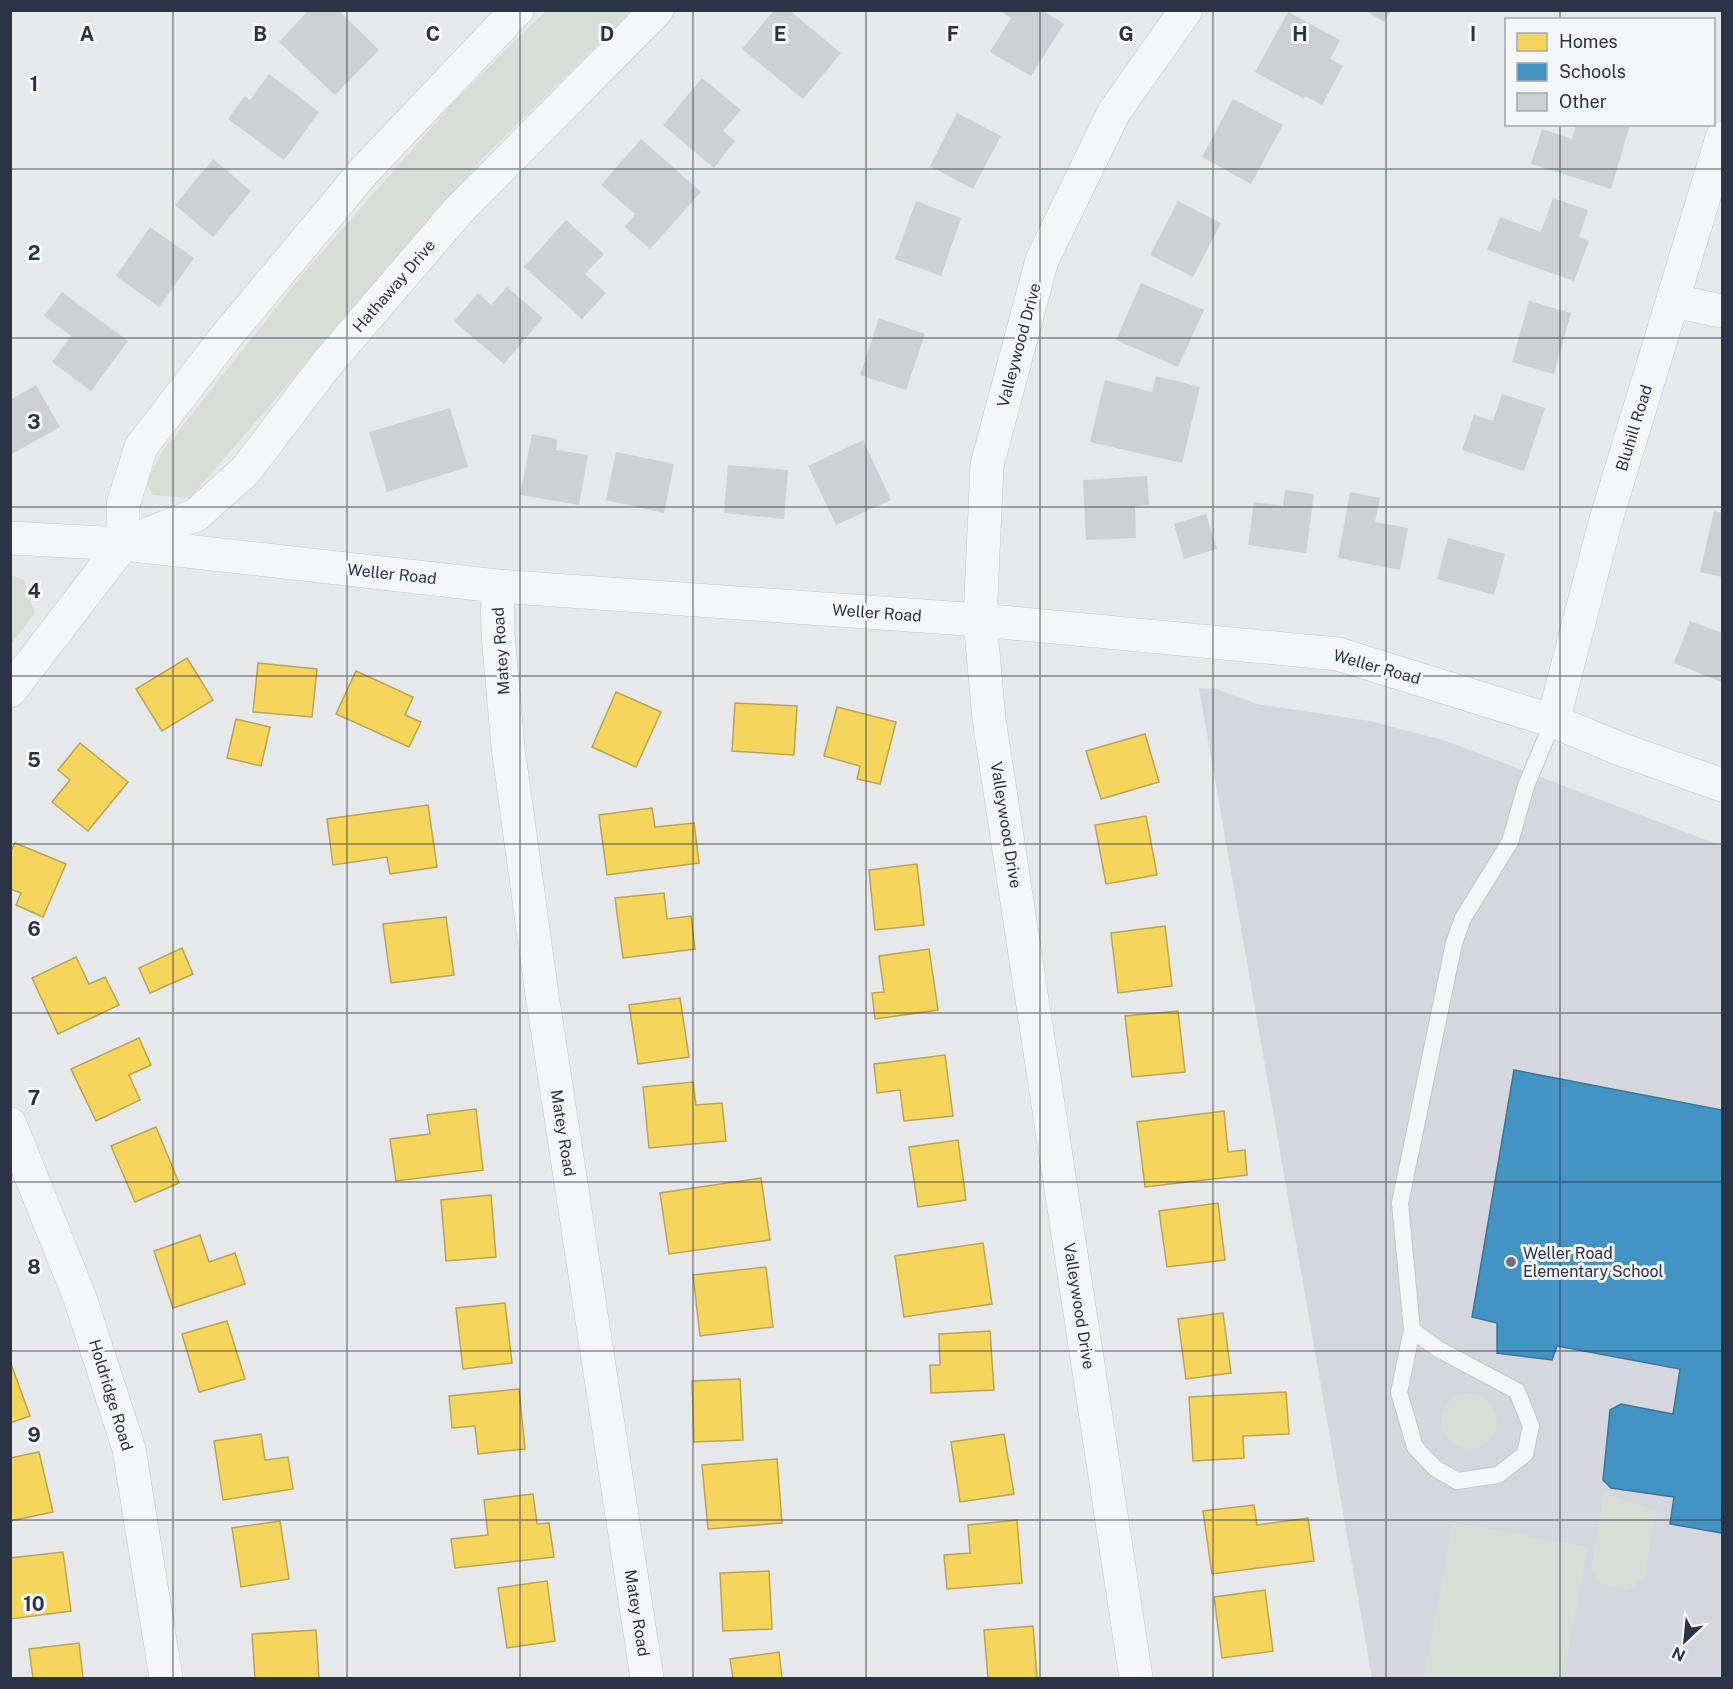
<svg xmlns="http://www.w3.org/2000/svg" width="1733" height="1689" font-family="'Public Sans',sans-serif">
<rect width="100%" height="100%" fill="#e6e8ea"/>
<polygon fill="#d4d7dd" points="1199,688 1216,689 1257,704 1370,721 1446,741 1722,846 1722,1678 1372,1678"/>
<g fill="#d6ded6">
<polygon points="546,11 632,11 482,159 190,498 153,495 146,483 162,452 302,275 461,94"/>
<polygon points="11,575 24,580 35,613 11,644"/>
<circle cx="1469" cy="1421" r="28"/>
<polygon points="1604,1493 1656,1511 1644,1578 1627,1591 1602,1584 1591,1571"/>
<polygon points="1453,1522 1588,1547 1563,1678 1424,1678"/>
</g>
<g fill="#f6d55c" stroke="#b9a555" stroke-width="1.5">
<polygon points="187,658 213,700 162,731 136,689"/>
<polygon points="258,663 317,669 312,717 253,712"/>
<polygon points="356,671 413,697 405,715 421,722 409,747 336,714"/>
<polygon points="616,692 661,712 636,767 592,747"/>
<polygon points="735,703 797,706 794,755 732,751"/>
<polygon points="837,707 896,722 880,784 857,779 860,766 824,756"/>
<polygon points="236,719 270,727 261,766 227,758"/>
<polygon points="1145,734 1159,782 1101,799 1086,751"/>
<polygon points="80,743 128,782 88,831 52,802 70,780 58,770"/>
<polygon points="428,805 437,867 390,874 387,857 333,865 327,819"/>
<polygon points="652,808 655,827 694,823 699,863 607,875 599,815"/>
<polygon points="1146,816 1157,875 1106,884 1095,825"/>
<polygon points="15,843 66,864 43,917 16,905 21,893 10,889 10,853"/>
<polygon points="917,864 924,925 875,930 869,870"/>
<polygon points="664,893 667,919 691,916 695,949 623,958 615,898"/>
<polygon points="446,917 454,975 391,983 383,924"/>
<polygon points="1165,926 1172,986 1118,993 1111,933"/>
<polygon points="182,948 193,974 150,993 139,968"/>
<polygon points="929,949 938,1010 875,1019 872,993 884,992 879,956"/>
<polygon points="76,957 89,984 105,977 119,1005 58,1034 32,978"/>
<polygon points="680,998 689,1057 638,1064 629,1005"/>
<polygon points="1178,1011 1185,1072 1132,1077 1125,1016"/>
<polygon points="139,1038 151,1065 129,1075 140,1100 96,1121 71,1069"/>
<polygon points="945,1055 953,1116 904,1121 900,1090 877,1093 874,1064"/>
<polygon points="693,1082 696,1105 722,1103 726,1141 649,1148 643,1087"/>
<polygon points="476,1109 483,1170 396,1181 390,1139 430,1134 427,1115"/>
<polygon points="1224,1111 1228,1152 1245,1150 1247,1175 1145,1187 1137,1122"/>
<polygon points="156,1127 179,1183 135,1202 111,1146"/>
<polygon points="958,1140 966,1200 918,1207 909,1147"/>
<polygon points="761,1178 770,1240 669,1254 660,1193"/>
<polygon points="491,1195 496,1257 446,1261 441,1200"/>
<polygon points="1218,1203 1225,1260 1167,1267 1159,1211"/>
<polygon points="200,1235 209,1262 235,1253 245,1284 173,1308 154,1251"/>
<polygon points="983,1243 992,1304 904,1317 895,1256"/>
<polygon points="766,1267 773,1327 700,1336 693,1275"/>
<polygon points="505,1303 512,1363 463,1369 456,1308"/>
<polygon points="1223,1313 1231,1373 1186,1379 1178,1319"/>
<polygon points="227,1321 245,1379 199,1392 182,1334"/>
<polygon points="990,1331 994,1390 931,1393 930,1365 940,1365 939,1334"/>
<polygon points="10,1361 30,1416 10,1423"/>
<polygon points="740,1379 743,1440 694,1442 692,1381"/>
<polygon points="519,1389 525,1449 478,1454 475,1426 452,1428 449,1396"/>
<polygon points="1286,1392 1289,1434 1243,1436 1244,1458 1193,1461 1189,1397"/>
<polygon points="261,1434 265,1460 288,1457 293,1489 223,1500 214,1441"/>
<polygon points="1004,1434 1014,1494 960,1502 951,1442"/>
<polygon points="39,1452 53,1512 10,1521 10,1458"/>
<polygon points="777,1459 782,1523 708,1529 702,1465"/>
<polygon points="533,1494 537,1524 549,1523 554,1557 455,1568 451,1539 488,1535 484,1500"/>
<polygon points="1254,1505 1257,1525 1308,1518 1314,1561 1212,1574 1203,1511"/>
<polygon points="1017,1520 1022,1583 947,1589 944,1555 970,1553 968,1525"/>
<polygon points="280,1521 289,1579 241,1587 232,1528"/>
<polygon points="63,1552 71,1611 10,1619 10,1558"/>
<polygon points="769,1571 772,1629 723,1631 720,1573"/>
<polygon points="547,1581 555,1641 507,1648 498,1588"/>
<polygon points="1265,1590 1273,1651 1222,1658 1214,1597"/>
<polygon points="1033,1626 1037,1678 988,1678 984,1630"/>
<polygon points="316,1630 319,1678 255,1678 252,1634"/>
<polygon points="79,1643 83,1678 33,1678 29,1649"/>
<polygon points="779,1652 782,1678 733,1678 730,1659"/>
</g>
<polygon fill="#4393c3" stroke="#3c769d" stroke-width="1.5" points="1514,1070 1722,1110 1722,1533 1670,1524 1674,1497 1611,1488 1603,1480 1610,1410 1621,1404 1673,1414 1680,1369 1557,1346 1552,1360 1497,1353 1497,1323 1472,1317"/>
<g fill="#ced0d3">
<polygon points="309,10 338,10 379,50 335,95 279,42"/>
<polygon points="774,10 789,10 841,53 803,99 742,49"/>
<polygon points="999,10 1042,10 1064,24 1031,76 990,52 1011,18"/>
<polygon points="1364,10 1391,10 1384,22"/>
<polygon points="1288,12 1340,40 1330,59 1343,66 1322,105 1305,96 1304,99 1255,72"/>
<polygon points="269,74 319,112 284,160 228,119 245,96 250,100"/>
<polygon points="702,78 741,110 723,131 735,141 714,168 663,125"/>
<polygon points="1233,99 1283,125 1251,184 1202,157"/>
<polygon points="957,113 1001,136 973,189 930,166"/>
<polygon points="1576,124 1630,125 1611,189 1531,164 1542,129 1572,139"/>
<polygon points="641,139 701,192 650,249 625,227 635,214 601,185"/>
<polygon points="213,159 251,191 213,237 175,205"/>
<polygon points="1553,198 1588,210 1579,237 1589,241 1574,281 1487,250 1500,217 1541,232"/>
<polygon points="916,201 961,218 941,276 895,259"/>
<polygon points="1178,201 1221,223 1193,277 1150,255"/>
<polygon points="566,220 604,254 585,274 606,293 582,319 524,267"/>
<polygon points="150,227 194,258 159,307 116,276"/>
<polygon points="1141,283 1204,310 1178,367 1116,340"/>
<polygon points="507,287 543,318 504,364 454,321 478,293 491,305"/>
<polygon points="62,292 128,341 91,391 52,362 71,336 44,316"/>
<polygon points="1529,301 1571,313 1554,374 1512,362"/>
<polygon points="879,318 925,334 906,390 860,375"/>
<polygon points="1156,376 1200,387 1182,463 1090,442 1105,380 1152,392"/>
<polygon points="36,385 60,427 10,455 10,400"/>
<polygon points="1502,394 1545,408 1524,471 1462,450 1474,415 1493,421"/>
<polygon points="450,408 468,467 387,492 369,432"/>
<polygon points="532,434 557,439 556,450 588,455 579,505 520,495"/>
<polygon points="863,440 891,500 836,525 808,466"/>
<polygon points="616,452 674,464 664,513 606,500"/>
<polygon points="728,465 788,470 784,519 724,513"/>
<polygon points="1147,476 1149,505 1135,506 1136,538 1086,540 1083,480"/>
<polygon points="1285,490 1314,494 1306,553 1248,545 1254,502 1283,506"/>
<polygon points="1350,492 1380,498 1375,522 1408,528 1400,570 1338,558"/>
<polygon points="1714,511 1722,513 1722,577 1700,572"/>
<polygon points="1206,514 1217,549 1184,559 1174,524"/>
<polygon points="1448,538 1505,554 1494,595 1437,579"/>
<polygon points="1690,621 1722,633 1722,682 1674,663"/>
</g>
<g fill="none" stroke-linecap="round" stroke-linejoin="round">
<defs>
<polyline id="service" points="1412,1330 1438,1349 1517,1391 1531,1426 1525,1454 1498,1475 1457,1481 1435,1468 1415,1447 1399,1392 1412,1330 1400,1203 1454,943 1463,918 1510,842 1526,786 1553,721"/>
<g id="minor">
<polyline points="1673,301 1722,311"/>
<polyline points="497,586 498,635 508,747 541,988 647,1678"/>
<polyline points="1553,721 1605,523 1722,138"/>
<polyline points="10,1124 80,1298 129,1449 166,1678"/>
<polyline points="1136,1678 989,719 980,620 987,465 1042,260 1114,112 1186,10"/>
</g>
<g id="tertiary">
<polyline points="10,538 123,544 497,586 980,620 1338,654 1553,721 1620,749 1722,785"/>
<polyline points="123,544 123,505 141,447 224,339 364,171 517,10"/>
<polyline points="10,691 123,544 196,515 246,470 325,366 458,211 657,10"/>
</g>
</defs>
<use href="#service" stroke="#c4c6c8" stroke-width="18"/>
<use href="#minor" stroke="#c4c6c8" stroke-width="34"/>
<use href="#tertiary" stroke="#c4c6c8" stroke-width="34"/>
<use href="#service" stroke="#f5f6f7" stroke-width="16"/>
<use href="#minor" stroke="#f5f6f7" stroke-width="33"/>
<use href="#tertiary" stroke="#f5f6f7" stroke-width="33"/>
</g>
<path fill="none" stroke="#2b3445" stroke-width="1.5" stroke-opacity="0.55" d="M173 10V1678M347 10V1678M520 10V1678M693 10V1678M866 10V1678M1040 10V1678M1213 10V1678M1386 10V1678M1560 10V20M1560 124V1678M10 169H1722M10 338H1722M10 507H1722M10 676H1722M10 844H1722M10 1013H1722M10 1182H1722M10 1351H1722M10 1520H1722"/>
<circle fill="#6c737f" stroke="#f4f6f9" stroke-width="2" cx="1511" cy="1262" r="6"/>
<g text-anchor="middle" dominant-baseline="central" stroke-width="6" stroke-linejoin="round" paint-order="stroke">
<g font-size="16" fill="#2b3445" stroke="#f4f6f9">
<text transform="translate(394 286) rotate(-49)">Hathaway Drive</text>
<text transform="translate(1019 345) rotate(-75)">Valleywood Drive</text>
<text transform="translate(1634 428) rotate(-73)">Bluhill Road</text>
<text transform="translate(392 574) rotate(6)">Weller Road</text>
<text transform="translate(877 613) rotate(4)">Weller Road</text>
<text transform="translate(501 651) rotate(-94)">Matey Road</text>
<text transform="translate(1377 667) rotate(16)">Weller Road</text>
<text transform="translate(1006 825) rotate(81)">Valleywood Drive</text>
<text transform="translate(563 1133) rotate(81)">Matey Road</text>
<text transform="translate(1079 1306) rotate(81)">Valleywood Drive</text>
<text transform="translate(111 1395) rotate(73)">Holdridge Road</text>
<text transform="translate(637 1613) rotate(81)">Matey Road</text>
</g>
<g font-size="16" fill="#2b3445" stroke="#f4f6f9" text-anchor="start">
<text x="1523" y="1253">Weller Road<tspan x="1523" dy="18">Elementary School</tspan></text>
</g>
</g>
<g font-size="20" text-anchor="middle" font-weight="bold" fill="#2b3445" stroke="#f4f6f9" stroke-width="6" stroke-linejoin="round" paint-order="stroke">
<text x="87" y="41">A</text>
<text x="260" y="41">B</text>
<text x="433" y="41">C</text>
<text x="607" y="41">D</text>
<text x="780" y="41">E</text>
<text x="953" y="41">F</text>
<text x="1126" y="41">G</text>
<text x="1300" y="41">H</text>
<text x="1473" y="41">I</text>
<text x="34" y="91">1</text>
<text x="34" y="260">2</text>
<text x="34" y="429">3</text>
<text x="34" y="598">4</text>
<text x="34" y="767">5</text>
<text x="34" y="936">6</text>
<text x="34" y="1105">7</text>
<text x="34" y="1274">8</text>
<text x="34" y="1442">9</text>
<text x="34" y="1611">10</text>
</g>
<rect width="1733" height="1689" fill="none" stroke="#2b3445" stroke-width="24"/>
<rect x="1505" y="18" width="210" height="108" fill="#f4f6f9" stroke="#a4a8b1" stroke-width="1.5"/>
<rect x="1517" y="33" width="30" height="18" fill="#f6d55c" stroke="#a4a8b1" stroke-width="1.5"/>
<text x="1559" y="48" font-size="18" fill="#2b3445">Homes</text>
<rect x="1517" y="63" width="30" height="18" fill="#4393c3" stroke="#a4a8b1" stroke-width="1.5"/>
<text x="1559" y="78" font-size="18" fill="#2b3445">Schools</text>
<rect x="1517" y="93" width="30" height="18" fill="#ced0d3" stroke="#a4a8b1" stroke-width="1.5"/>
<text x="1559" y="108" font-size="18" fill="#2b3445">Other</text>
<g transform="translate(1685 1641) rotate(206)" stroke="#f4f6f9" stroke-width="4.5" paint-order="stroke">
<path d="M0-4.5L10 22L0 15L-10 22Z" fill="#2b3445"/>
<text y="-9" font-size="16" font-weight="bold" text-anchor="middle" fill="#2b3445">N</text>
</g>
</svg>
